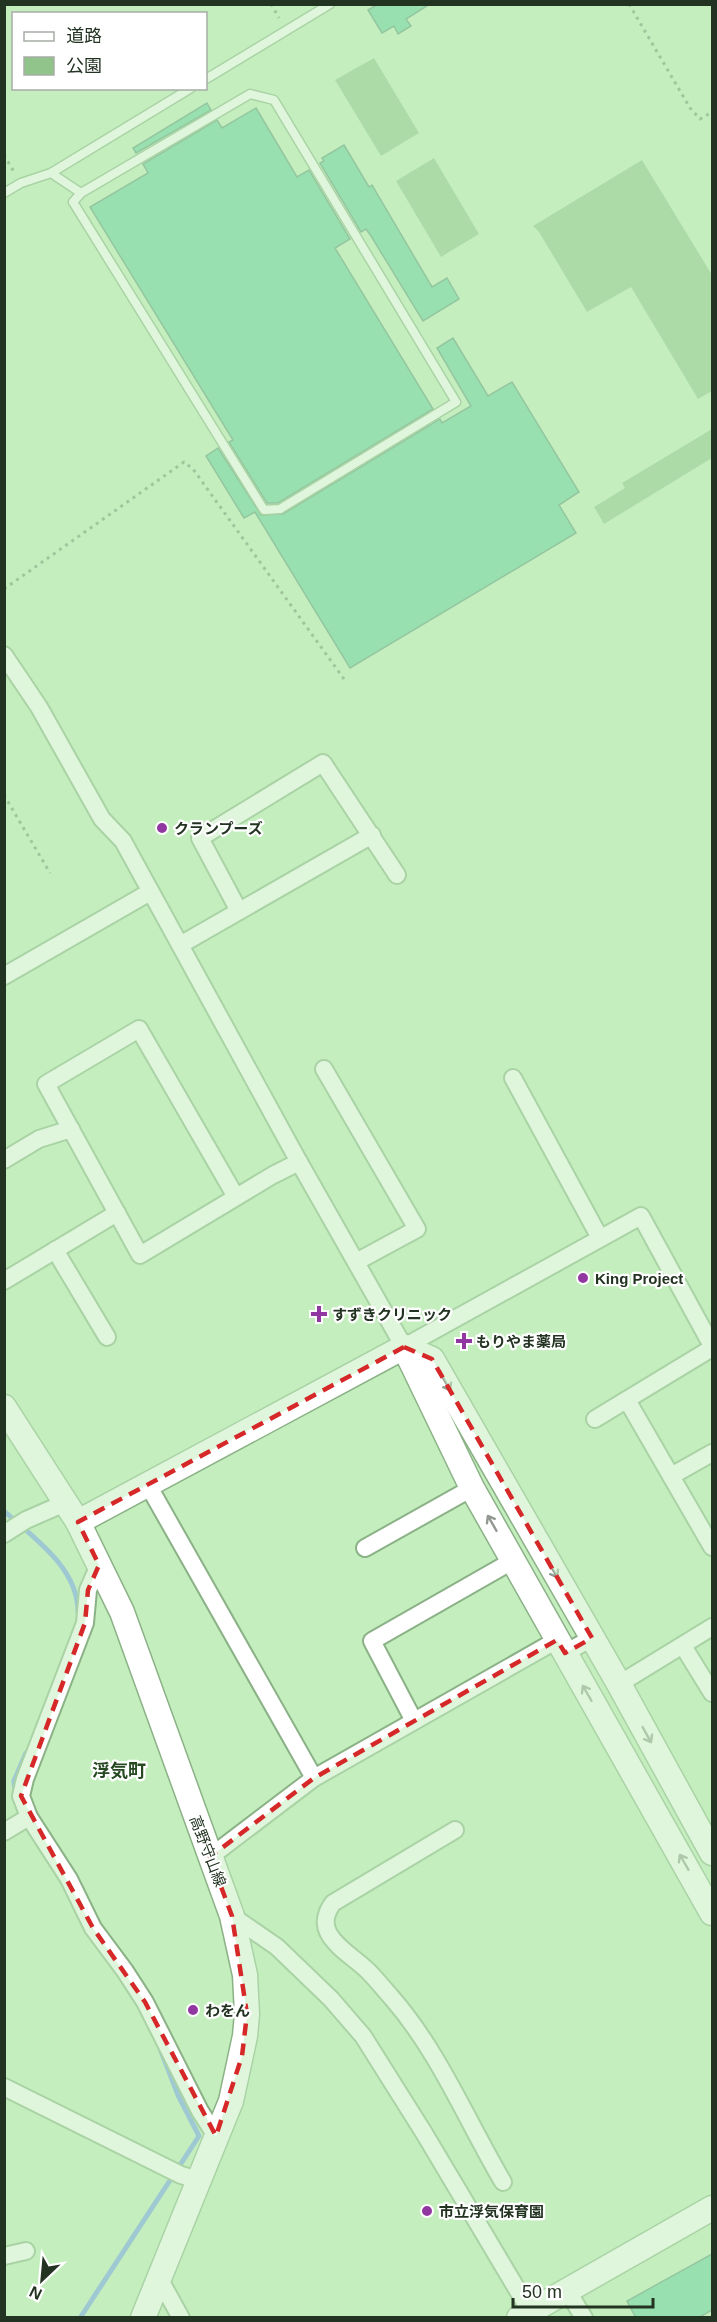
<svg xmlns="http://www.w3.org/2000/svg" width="717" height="2322" font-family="Arial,'Noto Sans JP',sans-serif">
<rect width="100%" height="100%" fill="#c5eebf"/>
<g fill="#90c48a">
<polygon points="374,58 419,133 381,156 335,80"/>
<polygon points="434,158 479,234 441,257 396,181"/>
<polygon points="642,160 712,275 712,391 698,399 631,287 587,312 539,232 533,226"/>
<polygon points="712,429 712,458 604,524 594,507 625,488 622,483"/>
</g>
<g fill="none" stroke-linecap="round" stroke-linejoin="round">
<g stroke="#709be8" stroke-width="5">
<path d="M4 1511C35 1539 78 1568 78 1612"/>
<polyline points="15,1792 14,1781 26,1753"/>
<polyline points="80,2318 199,2136 178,2095 161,2051"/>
</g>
</g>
<g fill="#63cf9d" stroke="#5a9578" stroke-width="1.5">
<polygon points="378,4 430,4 406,19 411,26 398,34 394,26 382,33 368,10"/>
<polygon points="207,103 211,110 136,153 133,148"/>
<polygon points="256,108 297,177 309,170 350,239 335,248 433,409 278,503 267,503 229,442 233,440 90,207 148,173 143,164 217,120 222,128"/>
<polygon points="344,145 369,187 372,185 432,287 447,278 459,299 423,321 371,236 366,229 361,232 320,163 324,161 322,158"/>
<polygon points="453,338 488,396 512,382 579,492 559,505 576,533 350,668 255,512 244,518 206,456 218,448 261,515 283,514 440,419 442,423 471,406 437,348"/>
<polygon points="712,2254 712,2310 698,2318 636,2318 627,2301"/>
</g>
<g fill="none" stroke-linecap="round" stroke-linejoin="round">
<defs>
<g id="lane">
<polyline points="206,79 330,4"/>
<polyline points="51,173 81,193 250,94 274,100 456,402 280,509 264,510 73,202 81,193"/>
<polyline points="4,193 21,183 51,173 191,88"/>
</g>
<g id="street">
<polyline points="4,655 39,707 102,819 123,841 299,1162"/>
<polyline points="239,911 200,838 323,763 397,875"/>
<polyline points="180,945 372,835"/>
<polyline points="4,976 150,892"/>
<polyline points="324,1069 417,1229 356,1262"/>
<polyline points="513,1078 600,1238"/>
<polyline points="4,1160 39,1139 71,1129"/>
<polyline points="236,1197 139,1029 46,1084 140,1255 273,1175 299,1162 404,1347 641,1216 712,1346"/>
<polyline points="55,1250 107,1337"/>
<polyline points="4,1281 117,1213"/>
<polyline points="627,1400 712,1547"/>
<polyline points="595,1419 712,1348"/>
<polyline points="671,1476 712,1453"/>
<polyline points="148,1485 314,1778"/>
<polyline points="4,1534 26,1520 65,1503"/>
<polyline points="365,1548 472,1488"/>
<polyline points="99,1565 88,1590 85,1623 25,1779 21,1796 29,1817 69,1879 93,1928 125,1971 145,2002 200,2111 216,2136"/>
<polyline points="683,1646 712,1693"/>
<polyline points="565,1653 592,1638"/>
<polyline points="619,1684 712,1627"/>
<polyline points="414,1721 372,1641 514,1560"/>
<path d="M455 1830 333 1903C327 1911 323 1922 328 1932 336 1948 356 1959 368 1971 376 1979 384 1989 392 1998 439 2052 467 2121 503 2182"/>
<polyline points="4,1832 29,1817"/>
<polyline points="210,1857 314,1778 557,1640"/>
<polyline points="232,1916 277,1947 331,1999 363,2036 424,2133 530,2311"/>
<polyline points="4,2087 181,2175 198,2180"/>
<polyline points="4,2256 26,2251"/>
<polyline points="159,2278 181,2318"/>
<polyline points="567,2290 584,2318"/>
</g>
<g id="secondary">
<polyline points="404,1347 472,1488 712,1913"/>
<polyline points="404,1347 432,1359 619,1684 712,1853"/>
<polyline points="4,1407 78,1522 122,1612 232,1916 245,1975 247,2014 245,2036 231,2101 143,2318"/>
<polyline points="78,1522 404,1347"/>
<polyline points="519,2318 712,2208"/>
</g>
</defs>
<use href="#lane" stroke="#8bb286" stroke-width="11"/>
<use href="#street" stroke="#8bb286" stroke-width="20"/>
<use href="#secondary" stroke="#8bb286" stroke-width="27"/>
<g stroke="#769272" stroke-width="3" stroke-dasharray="3 4.5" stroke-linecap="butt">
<polyline points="271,4 279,18"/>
<polyline points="629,4 690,108 700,119 712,112"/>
<polyline points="4,155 14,172"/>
<polyline points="4,589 184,462 193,469 344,679"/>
<polyline points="4,795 50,873"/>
</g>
<use href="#lane" stroke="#fff" stroke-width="8"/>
<use href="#street" stroke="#fff" stroke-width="16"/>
<use href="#secondary" stroke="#fff" stroke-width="24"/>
</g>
<defs><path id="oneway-shaft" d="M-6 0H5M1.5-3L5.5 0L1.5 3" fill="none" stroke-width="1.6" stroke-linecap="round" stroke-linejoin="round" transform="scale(1.5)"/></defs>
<g stroke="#919990">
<use href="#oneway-shaft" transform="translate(446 1383) rotate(60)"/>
<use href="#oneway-shaft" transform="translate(492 1523) rotate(-120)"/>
<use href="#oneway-shaft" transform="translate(553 1570) rotate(60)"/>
<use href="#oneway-shaft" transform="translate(587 1693) rotate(-120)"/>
<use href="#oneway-shaft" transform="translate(647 1735) rotate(61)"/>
<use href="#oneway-shaft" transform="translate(684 1862) rotate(-120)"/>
</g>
<path d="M0 0H717V2322H0ZM404 1347 432 1359 592 1638 565 1653 557 1640 314 1778 210 1857 232 1916 247 2014 242 2056 216 2136 145 2002 93 1928 21 1796 85 1623 88 1590 99 1565 78 1522Z" fill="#c5eebf" fill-opacity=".55" fill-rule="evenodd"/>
<path fill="none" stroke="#d62828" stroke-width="4.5" stroke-dasharray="12 8" stroke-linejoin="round" d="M404 1347 432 1359 592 1638 565 1653 557 1640 314 1778 210 1857 232 1916 247 2014 242 2056 216 2136 145 2002 93 1928 21 1796 85 1623 88 1590 99 1565 78 1522Z"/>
<g fill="#9237a2" stroke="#fff" stroke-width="2">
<circle cx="162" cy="828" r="6"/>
<circle cx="583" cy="1278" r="6"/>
<path d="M316 1305h6v6h6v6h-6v6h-6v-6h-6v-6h6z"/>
<path d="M461 1332h6v6h6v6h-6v6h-6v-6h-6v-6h6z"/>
<circle cx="193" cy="2010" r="6"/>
<circle cx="427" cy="2211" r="6"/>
</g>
<g text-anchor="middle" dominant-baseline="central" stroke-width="4.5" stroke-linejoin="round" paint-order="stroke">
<g font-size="15" font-weight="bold" fill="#233321" stroke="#fff" text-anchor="start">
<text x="174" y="828">クランプーズ</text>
<text x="595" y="1278">King Project</text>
<text x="332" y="1314">すずきクリニック</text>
<text x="476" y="1341">もりやま薬局</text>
<text x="205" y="2010">わをん</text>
<text x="439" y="2211">市立浮気保育園</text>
</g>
<g font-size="15" fill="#233321" stroke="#fff">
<text transform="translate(208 1851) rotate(69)">高野守山線</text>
</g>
<g font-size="18" font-weight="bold" fill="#264921" stroke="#fff">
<text x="119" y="1771">浮気町</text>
</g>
</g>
<rect width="717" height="2322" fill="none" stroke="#233321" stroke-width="12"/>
<rect x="12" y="12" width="195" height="78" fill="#ffffff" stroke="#a7ada6" stroke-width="1.5"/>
<rect x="24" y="32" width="30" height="9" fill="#ffffff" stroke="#a7ada6" stroke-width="1.5"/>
<text x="66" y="42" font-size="18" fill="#233321">道路</text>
<rect x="24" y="57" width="30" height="18" fill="#90c48a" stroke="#a7ada6" stroke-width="1.5"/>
<text x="66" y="72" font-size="18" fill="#233321">公園</text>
<g transform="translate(42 2280) rotate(206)" stroke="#ffffff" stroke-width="4.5" paint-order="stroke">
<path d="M0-4.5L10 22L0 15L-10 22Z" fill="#233321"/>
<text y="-9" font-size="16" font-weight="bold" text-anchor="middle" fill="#233321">N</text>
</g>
<path d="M513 2298v9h140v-9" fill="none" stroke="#233321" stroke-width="3"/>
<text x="522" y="2298" font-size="18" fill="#233321" stroke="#ffffff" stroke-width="4.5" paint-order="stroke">50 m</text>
</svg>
